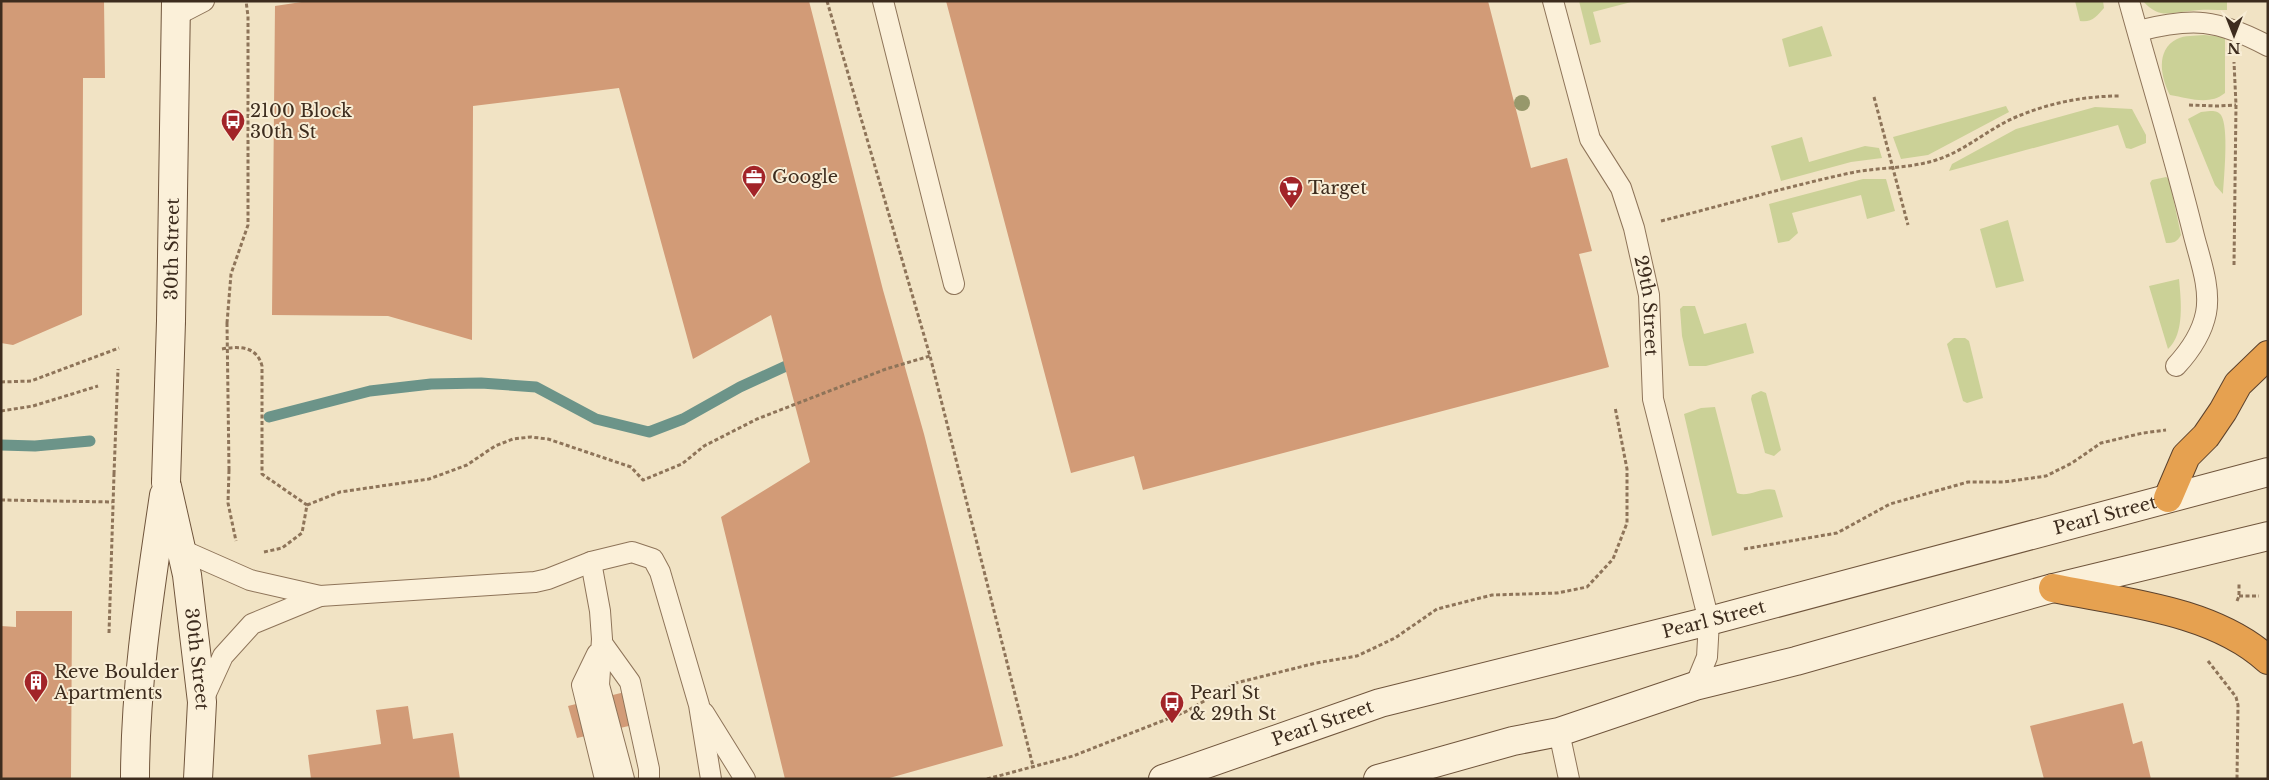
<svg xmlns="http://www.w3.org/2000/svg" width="2269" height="780" font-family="'Libre Baskerville',serif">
<rect width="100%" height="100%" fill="#f1e3c4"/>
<g fill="#cbd197">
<polygon points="1579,1 1635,1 1593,12 1601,42 1590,45"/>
<path d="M2075 1H2103L2104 8C2097 16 2092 23 2080 21Z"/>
<path d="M2143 1H2227V10C2215 10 2202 9 2190 11 2169 13 2159 19 2143 1Z"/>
<polygon points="1822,26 1832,56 1789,67 1782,39"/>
<path d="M2204 35 2225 37V93C2209 106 2189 98 2170 95 2161 78 2155 50 2177 39 2185 35 2195 36 2204 35Z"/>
<polygon points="2006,106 2009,112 1928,155 1901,159 1893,137"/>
<polygon points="2095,107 2132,109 2146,135 2146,143 2131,149 2126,148 2118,125 1949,171 1952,164 2016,129"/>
<path d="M2210 111C2214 111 2218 111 2221 115 2229 127 2224 177 2223 194L2215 185 2188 119 2201 112Z"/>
<polygon points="1802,137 1809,162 1865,146 1879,148 1882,158 1851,162 1781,181 1771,146"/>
<path d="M2166 177 2169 179 2181 235C2177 242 2174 243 2166 243L2150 183 2152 180Z"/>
<polygon points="1863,179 1886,179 1895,211 1867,219 1861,195 1792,213 1798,233 1789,241 1778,243 1769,204"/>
<polygon points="2008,220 2024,281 1996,288 1980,229"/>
<path d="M2179 279C2181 300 2185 334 2168 349L2149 286Z"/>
<polygon points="1683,306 1695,306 1704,334 1746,323 1754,353 1706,366 1689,366 1682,336 1680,309"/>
<polygon points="1954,338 1965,338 1969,341 1983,398 1967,403 1963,401 1947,344"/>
<polygon points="1761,391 1766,393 1781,450 1774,456 1765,453 1751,399 1752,395"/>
<path d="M1715 407 1737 493C1749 498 1762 486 1775 490L1783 517 1712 536 1684 414 1701 408Z"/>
</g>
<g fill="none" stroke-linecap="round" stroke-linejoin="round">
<g stroke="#6c9489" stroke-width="11">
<polyline points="269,417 370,391 431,384 481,383 536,387 596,419 649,432 683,419 740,387 797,361"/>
<polyline points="1,445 35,446 90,441"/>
</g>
</g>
<g fill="#d29b77">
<polygon points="1,1 104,1 105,78 83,78 82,315 13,345 1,343"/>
<polygon points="308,1 809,1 883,290 924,434 1003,746 886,779 785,779 721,517 810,462 771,315 693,359 619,88 473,106 472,340 388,316 272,315 275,6"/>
<polygon points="946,1 1488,1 1531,168 1567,158 1592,251 1579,254 1609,367 1143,490 1134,456 1071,473"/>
<polygon points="16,611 72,611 71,779 1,779 1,626 16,627"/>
<polygon points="625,692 633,725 577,738 568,706"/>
<polygon points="2123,703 2133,744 2142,741 2151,779 2044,779 2030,726"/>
<polygon points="408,706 413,739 453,733 460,779 311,779 308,755 381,744 376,710"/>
</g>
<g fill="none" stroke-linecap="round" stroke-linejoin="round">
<defs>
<g id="lane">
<polyline points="883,1 954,284"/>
<path id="s1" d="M1553 1 1590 139 1621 188 1634 228 1649 295 1653 399 1709 621 1707 657 1695 686"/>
<path d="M2129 1C2150 78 2174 154 2193 232 2199 257 2211 287 2206 313 2202 333 2189 352 2176 366"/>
<polyline points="175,16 204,1"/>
<path d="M2138 31C2193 17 2217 19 2268 46"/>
<polyline points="182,550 250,580 320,596 535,582 548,579 591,562 632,552 653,559 660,572 699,705 711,779"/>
<polyline points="591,562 600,611 602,639 599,685 624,779"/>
<polyline points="602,643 630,682 649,769 649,779"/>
<polyline points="597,654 582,685 605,779"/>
<polyline points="202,702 223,656 252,624 320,596"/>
<polyline points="704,713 745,779"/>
<polyline points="1559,732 1569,779"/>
</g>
<g id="secondary">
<path id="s2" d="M171 321 176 1"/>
<path id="s3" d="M166 482 187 575 202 702 198 779"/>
<path d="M135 779C135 683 150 590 164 495"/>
<path id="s4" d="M1163 779 1380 703 1709 621 2268 472"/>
<polyline points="1378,779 1513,741 1559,732 1695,686 1796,661 2053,588 2268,536"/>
</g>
<g id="highway">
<polyline points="2168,498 2186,456 2206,436 2223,411 2238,384 2268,355"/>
<path d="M2053 588C2122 602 2214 610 2268 660"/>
</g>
</defs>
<use href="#lane" stroke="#8e7459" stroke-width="22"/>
<use href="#secondary" stroke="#70553c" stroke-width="30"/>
<use href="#highway" stroke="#5c422d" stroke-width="30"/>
<g stroke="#8e7459" stroke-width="3" stroke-dasharray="4 2.5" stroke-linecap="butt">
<polyline points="827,1 930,356 1033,766"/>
<polyline points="1874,97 1908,225"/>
<polyline points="2189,105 2217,106 2236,105"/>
<path d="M1661 221C1724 205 1786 187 1850 173 1878 167 1908 169 1936 160 1965 151 1988 129 2016 117 2049 103 2084 96 2120 96"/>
<polyline points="2234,265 2236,105 2234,62"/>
<polyline points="227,323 231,274 248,225 248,16 246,1"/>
<path d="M222 349C239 346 257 346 262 366V474L307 505"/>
<polyline points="1,382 31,381 119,348"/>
<polyline points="1,411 33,406 98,386"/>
<polyline points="229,470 228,503 236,541"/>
<polyline points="1,500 112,502"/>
<polyline points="307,505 340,492 429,479 467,465 495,446 513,439 531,437 548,439 631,467 643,480 682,464 704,446 757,419 886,369 930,356"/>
<polyline points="1744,549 1837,533 1890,504 1968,482 2004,482 2046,476 2072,463 2101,443 2143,433 2166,430"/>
<polyline points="264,552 282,548 302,533 307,505"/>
<polyline points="2239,596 2259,596"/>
<polyline points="2237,601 2239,596 2239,584"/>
<polyline points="109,633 114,474"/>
<polyline points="2208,661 2236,697 2238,705 2237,779"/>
<polyline points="987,779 1073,756 1185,712 1236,683 1316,663 1357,656 1395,638 1437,609 1492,595 1557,593 1587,587 1613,559 1627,523 1627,469 1615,407"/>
</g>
<use href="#lane" stroke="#fbf0d9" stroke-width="20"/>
<use href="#secondary" stroke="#fbf0d9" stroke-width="28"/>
<use href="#highway" stroke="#e6a150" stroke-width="28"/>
<defs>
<polyline id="secondary-bridge" points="166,482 171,321"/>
</defs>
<use href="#secondary-bridge" stroke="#70553c" stroke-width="30" stroke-linecap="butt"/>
<g stroke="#8e7459" stroke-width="3" stroke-dasharray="4 2.5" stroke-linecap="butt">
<polyline points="227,323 229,470"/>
<polyline points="114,474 118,369"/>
</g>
<use href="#secondary-bridge" stroke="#fbf0d9" stroke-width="28"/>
</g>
<circle fill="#97986b" cx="1522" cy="103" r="8"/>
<defs>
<symbol id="bus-pin" viewBox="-11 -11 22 30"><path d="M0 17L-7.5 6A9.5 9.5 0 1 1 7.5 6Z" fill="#a22428" stroke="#f8edd5"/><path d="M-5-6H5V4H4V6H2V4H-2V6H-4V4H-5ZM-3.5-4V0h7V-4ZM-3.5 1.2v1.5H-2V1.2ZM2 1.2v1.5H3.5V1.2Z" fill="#fff"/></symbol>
<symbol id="office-pin" viewBox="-11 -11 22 30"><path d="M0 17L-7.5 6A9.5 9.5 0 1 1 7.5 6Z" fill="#a22428" stroke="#f8edd5"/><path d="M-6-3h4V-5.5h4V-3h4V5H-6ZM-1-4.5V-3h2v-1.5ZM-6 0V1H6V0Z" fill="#fff"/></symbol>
<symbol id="supermarket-pin" viewBox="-11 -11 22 30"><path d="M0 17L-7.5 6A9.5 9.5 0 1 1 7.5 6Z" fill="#a22428" stroke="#f8edd5"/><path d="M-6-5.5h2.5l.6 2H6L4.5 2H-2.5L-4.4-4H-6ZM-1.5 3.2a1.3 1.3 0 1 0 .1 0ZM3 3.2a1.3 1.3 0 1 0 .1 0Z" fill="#fff"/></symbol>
<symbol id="building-pin" viewBox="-11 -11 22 30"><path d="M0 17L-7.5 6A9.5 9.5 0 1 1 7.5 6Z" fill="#a22428" stroke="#f8edd5"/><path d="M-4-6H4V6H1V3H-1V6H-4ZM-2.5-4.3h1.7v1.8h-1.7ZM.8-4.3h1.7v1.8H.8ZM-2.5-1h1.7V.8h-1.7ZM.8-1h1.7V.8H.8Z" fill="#fff"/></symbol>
</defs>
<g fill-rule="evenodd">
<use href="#bus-pin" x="219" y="107" width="28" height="38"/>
<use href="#office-pin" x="740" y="163" width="28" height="38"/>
<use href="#supermarket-pin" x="1277" y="174" width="28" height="38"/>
<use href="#building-pin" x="22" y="668" width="28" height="38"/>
<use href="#bus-pin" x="1158" y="689" width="28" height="38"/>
</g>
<g text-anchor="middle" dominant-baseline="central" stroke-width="4" stroke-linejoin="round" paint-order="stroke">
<g font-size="18" fill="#3d2c1e" stroke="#f8edd5" text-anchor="start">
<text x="250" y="111">2100 Block<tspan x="250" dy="21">30th St</tspan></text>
<text x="772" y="177">Google</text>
<text x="1308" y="188">Target</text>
<text x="54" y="672">Reve Boulder<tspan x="54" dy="21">Apartments</tspan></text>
<text x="1190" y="693">Pearl St<tspan x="1190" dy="21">&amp; 29th St</tspan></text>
</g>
<g font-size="18" fill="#3d2c1e" stroke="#f8edd5">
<text stroke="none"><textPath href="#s2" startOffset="72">30th Street</textPath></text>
<text stroke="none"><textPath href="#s1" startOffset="322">29th Street</textPath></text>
<text stroke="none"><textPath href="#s4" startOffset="979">Pearl Street</textPath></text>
<text stroke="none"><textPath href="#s4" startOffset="574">Pearl Street</textPath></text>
<text stroke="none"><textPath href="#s3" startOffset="180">30th Street</textPath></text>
<text stroke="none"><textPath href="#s4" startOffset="169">Pearl Street</textPath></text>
</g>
</g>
<rect width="2269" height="780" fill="none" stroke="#3d2c1e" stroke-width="5"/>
<g transform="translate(2234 35) rotate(180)" stroke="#f8edd5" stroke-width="4" paint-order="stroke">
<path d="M0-4L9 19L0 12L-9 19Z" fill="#3d2c1e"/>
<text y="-8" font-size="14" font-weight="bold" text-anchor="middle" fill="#3d2c1e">N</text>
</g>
</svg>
